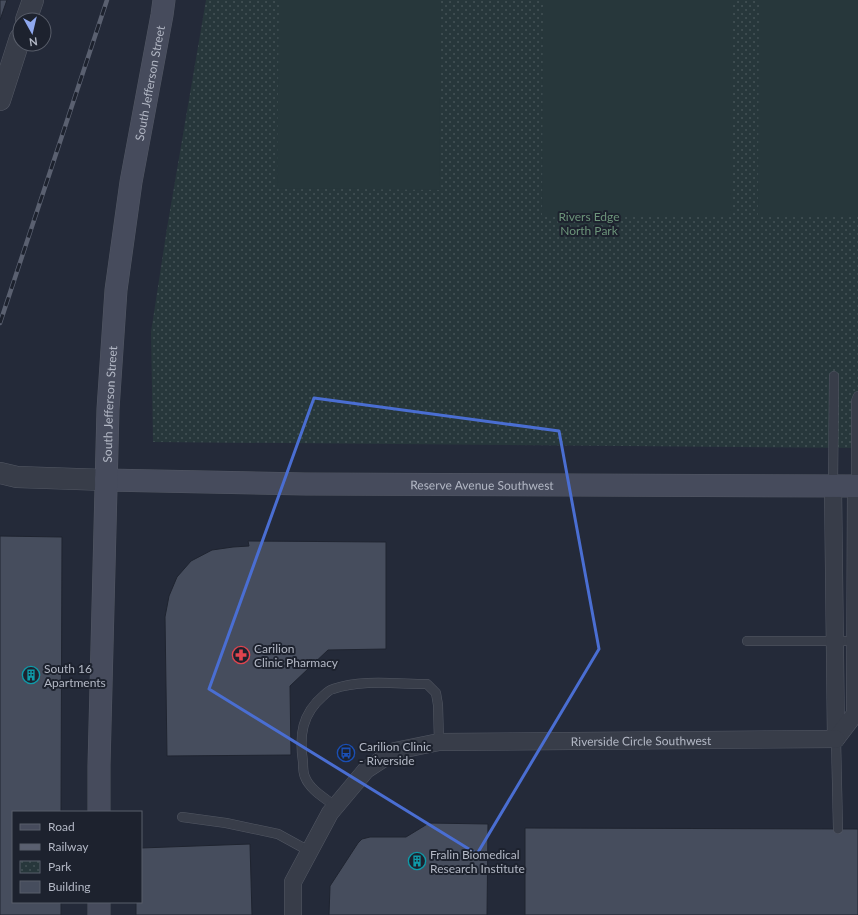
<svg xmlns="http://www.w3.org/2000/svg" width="858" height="915" font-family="Lato,sans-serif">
<defs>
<pattern id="park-dots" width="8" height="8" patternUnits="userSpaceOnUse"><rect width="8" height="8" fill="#27373b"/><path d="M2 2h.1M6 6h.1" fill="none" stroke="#445256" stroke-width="1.8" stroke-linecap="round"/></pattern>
</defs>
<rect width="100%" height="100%" fill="#242a39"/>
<polygon fill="url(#park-dots)" points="206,0 858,0 858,448 153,442 151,332 167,228"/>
<g fill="#27373b">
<polygon points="279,0 441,0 439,190 277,188"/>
<polygon points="543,0 732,0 732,215 542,215"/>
<polygon points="759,0 858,0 858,216 758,216"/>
</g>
<g fill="#464d5d" stroke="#1f2430">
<polygon points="0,0 7,0 0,20"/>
<polygon points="0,536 62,537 61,812 13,812 13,902 61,902 61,915 0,915"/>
<polygon points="248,541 386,542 386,649 328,650 290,686 291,755 167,756 165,617 169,596 177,577 191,561 212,550 233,547 249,546"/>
<polygon points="429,823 488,824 487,915 329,915 330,886 358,843 362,839 370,837 406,837"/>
<polygon points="525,828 858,829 858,915 525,915"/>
<polygon points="250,844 252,915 136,915 136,902 141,902 141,848"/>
</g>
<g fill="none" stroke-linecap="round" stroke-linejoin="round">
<defs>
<g id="service">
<polyline points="833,486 834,376"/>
<polyline points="856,486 856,401 858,396"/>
<polyline points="747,641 855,641"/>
<polyline points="836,739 838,829"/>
<path d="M335 806C325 798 310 790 305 777 303 773 303 767 303 762 299 735 302 714 323 696 326 693 329 690 333 689 362 679 397 684 427 684L436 693 438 705 439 742"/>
<polyline points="182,817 226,823 278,834 309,851"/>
</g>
<g id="minor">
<polyline points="833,486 836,739"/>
<polyline points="836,739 855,714 856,486"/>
<path id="s1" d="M293 915V882L330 813 366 770 395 751 439 742 836 739"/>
</g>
<g id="tertiary">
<polyline points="26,20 33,0"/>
<polyline points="0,100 20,38"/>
<polyline points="0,473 17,477 106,480"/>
</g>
<g id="secondary">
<path id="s2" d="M106 480 306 484 858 486"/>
<path id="s3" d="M99 812V766L108 409 116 290 131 182 162 15 164 0"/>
<polyline points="99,902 99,915"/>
</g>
</defs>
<use href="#service" stroke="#535864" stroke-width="10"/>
<use href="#minor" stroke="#535864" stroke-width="18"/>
<use href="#tertiary" stroke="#535864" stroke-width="22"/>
<use href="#secondary" stroke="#535864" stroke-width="23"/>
<use href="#service" stroke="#383d49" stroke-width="9"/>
<use href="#minor" stroke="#383d49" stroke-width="17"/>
<use href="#tertiary" stroke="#383d49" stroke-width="21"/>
<use href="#secondary" stroke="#464b5c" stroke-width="22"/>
<defs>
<polyline id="rail" points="0,323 107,0"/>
</defs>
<use href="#rail" stroke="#5a6070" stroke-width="4.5"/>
<use href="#rail" stroke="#1d222e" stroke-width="3" stroke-dasharray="9" stroke-linecap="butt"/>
</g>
<path fill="none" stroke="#4a6ed2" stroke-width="3" stroke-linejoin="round" d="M314 398 559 431 599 649 477 854 209 689Z"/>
<defs>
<symbol id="pharmacy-ring" viewBox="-11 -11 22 22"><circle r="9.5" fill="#1d222e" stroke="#e0444e" stroke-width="1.5"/><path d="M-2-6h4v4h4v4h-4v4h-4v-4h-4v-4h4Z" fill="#e0444e"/></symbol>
<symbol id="building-ring" viewBox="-11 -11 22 22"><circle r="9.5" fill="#1d222e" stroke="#0f9aa8" stroke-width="1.5"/><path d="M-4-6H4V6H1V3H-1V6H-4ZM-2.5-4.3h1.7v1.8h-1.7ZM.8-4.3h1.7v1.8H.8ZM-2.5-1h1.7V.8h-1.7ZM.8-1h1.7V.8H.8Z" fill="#0f9aa8"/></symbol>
<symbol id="bus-ring" viewBox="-11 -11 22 22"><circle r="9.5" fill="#1d222e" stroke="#1a4fb4" stroke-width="1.5"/><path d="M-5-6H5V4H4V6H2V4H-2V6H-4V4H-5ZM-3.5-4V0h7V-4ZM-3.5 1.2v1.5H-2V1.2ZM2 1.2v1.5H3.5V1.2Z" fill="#1a4fb4"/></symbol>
</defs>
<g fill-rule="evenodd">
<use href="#pharmacy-ring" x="231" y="645" width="20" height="20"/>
<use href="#building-ring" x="21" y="665" width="20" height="20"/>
<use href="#bus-ring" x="336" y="743" width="20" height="20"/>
<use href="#building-ring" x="407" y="851" width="20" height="20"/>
</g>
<g text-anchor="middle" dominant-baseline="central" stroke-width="4" stroke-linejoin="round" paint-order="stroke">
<g font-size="12" fill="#b3b8c5" stroke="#1d222e">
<text stroke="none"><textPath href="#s3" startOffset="732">South Jefferson Street</textPath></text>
<text stroke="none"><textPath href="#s3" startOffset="408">South Jefferson Street</textPath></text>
<text stroke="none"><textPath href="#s2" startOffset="376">Reserve Avenue Southwest</textPath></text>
<text stroke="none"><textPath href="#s1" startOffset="449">Riverside Circle Southwest</textPath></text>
</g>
<g font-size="12" fill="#6c947a" stroke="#1d222e">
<text x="589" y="216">Rivers Edge<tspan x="589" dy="14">North Park</tspan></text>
</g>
<g font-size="12" fill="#b3b8c5" stroke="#1d222e" text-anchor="start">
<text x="254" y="648">Carilion<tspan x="254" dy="14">Clinic Pharmacy</tspan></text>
<text x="44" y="668">South 16<tspan x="44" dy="14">Apartments</tspan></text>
<text x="359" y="746">Carilion Clinic<tspan x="359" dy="14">- Riverside</tspan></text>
<text x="430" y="854">Fralin Biomedical<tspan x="430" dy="14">Research Institute</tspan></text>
</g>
</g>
<rect x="12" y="811" width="130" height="92" fill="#1d222e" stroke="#595e6a"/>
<rect x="20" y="824" width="20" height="6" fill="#464b5c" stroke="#595e6a"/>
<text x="48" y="831" font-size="12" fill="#b3b8c5">Road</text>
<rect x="20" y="844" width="20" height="6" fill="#5a6070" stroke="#595e6a"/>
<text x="48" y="851" font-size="12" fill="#b3b8c5">Railway</text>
<rect x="20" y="861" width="20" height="12" fill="url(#park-dots)" stroke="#595e6a"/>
<text x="48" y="871" font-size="12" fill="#b3b8c5">Park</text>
<rect x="20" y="881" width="20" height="12" fill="#464d5d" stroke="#595e6a"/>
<text x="48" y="891" font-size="12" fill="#b3b8c5">Building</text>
<g transform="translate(32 32) rotate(172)"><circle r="19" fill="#1d222e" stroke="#595e6a"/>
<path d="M0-3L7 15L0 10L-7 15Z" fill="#8fa8ee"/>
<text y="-6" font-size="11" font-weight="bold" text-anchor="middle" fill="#b3b8c5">N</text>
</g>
</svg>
